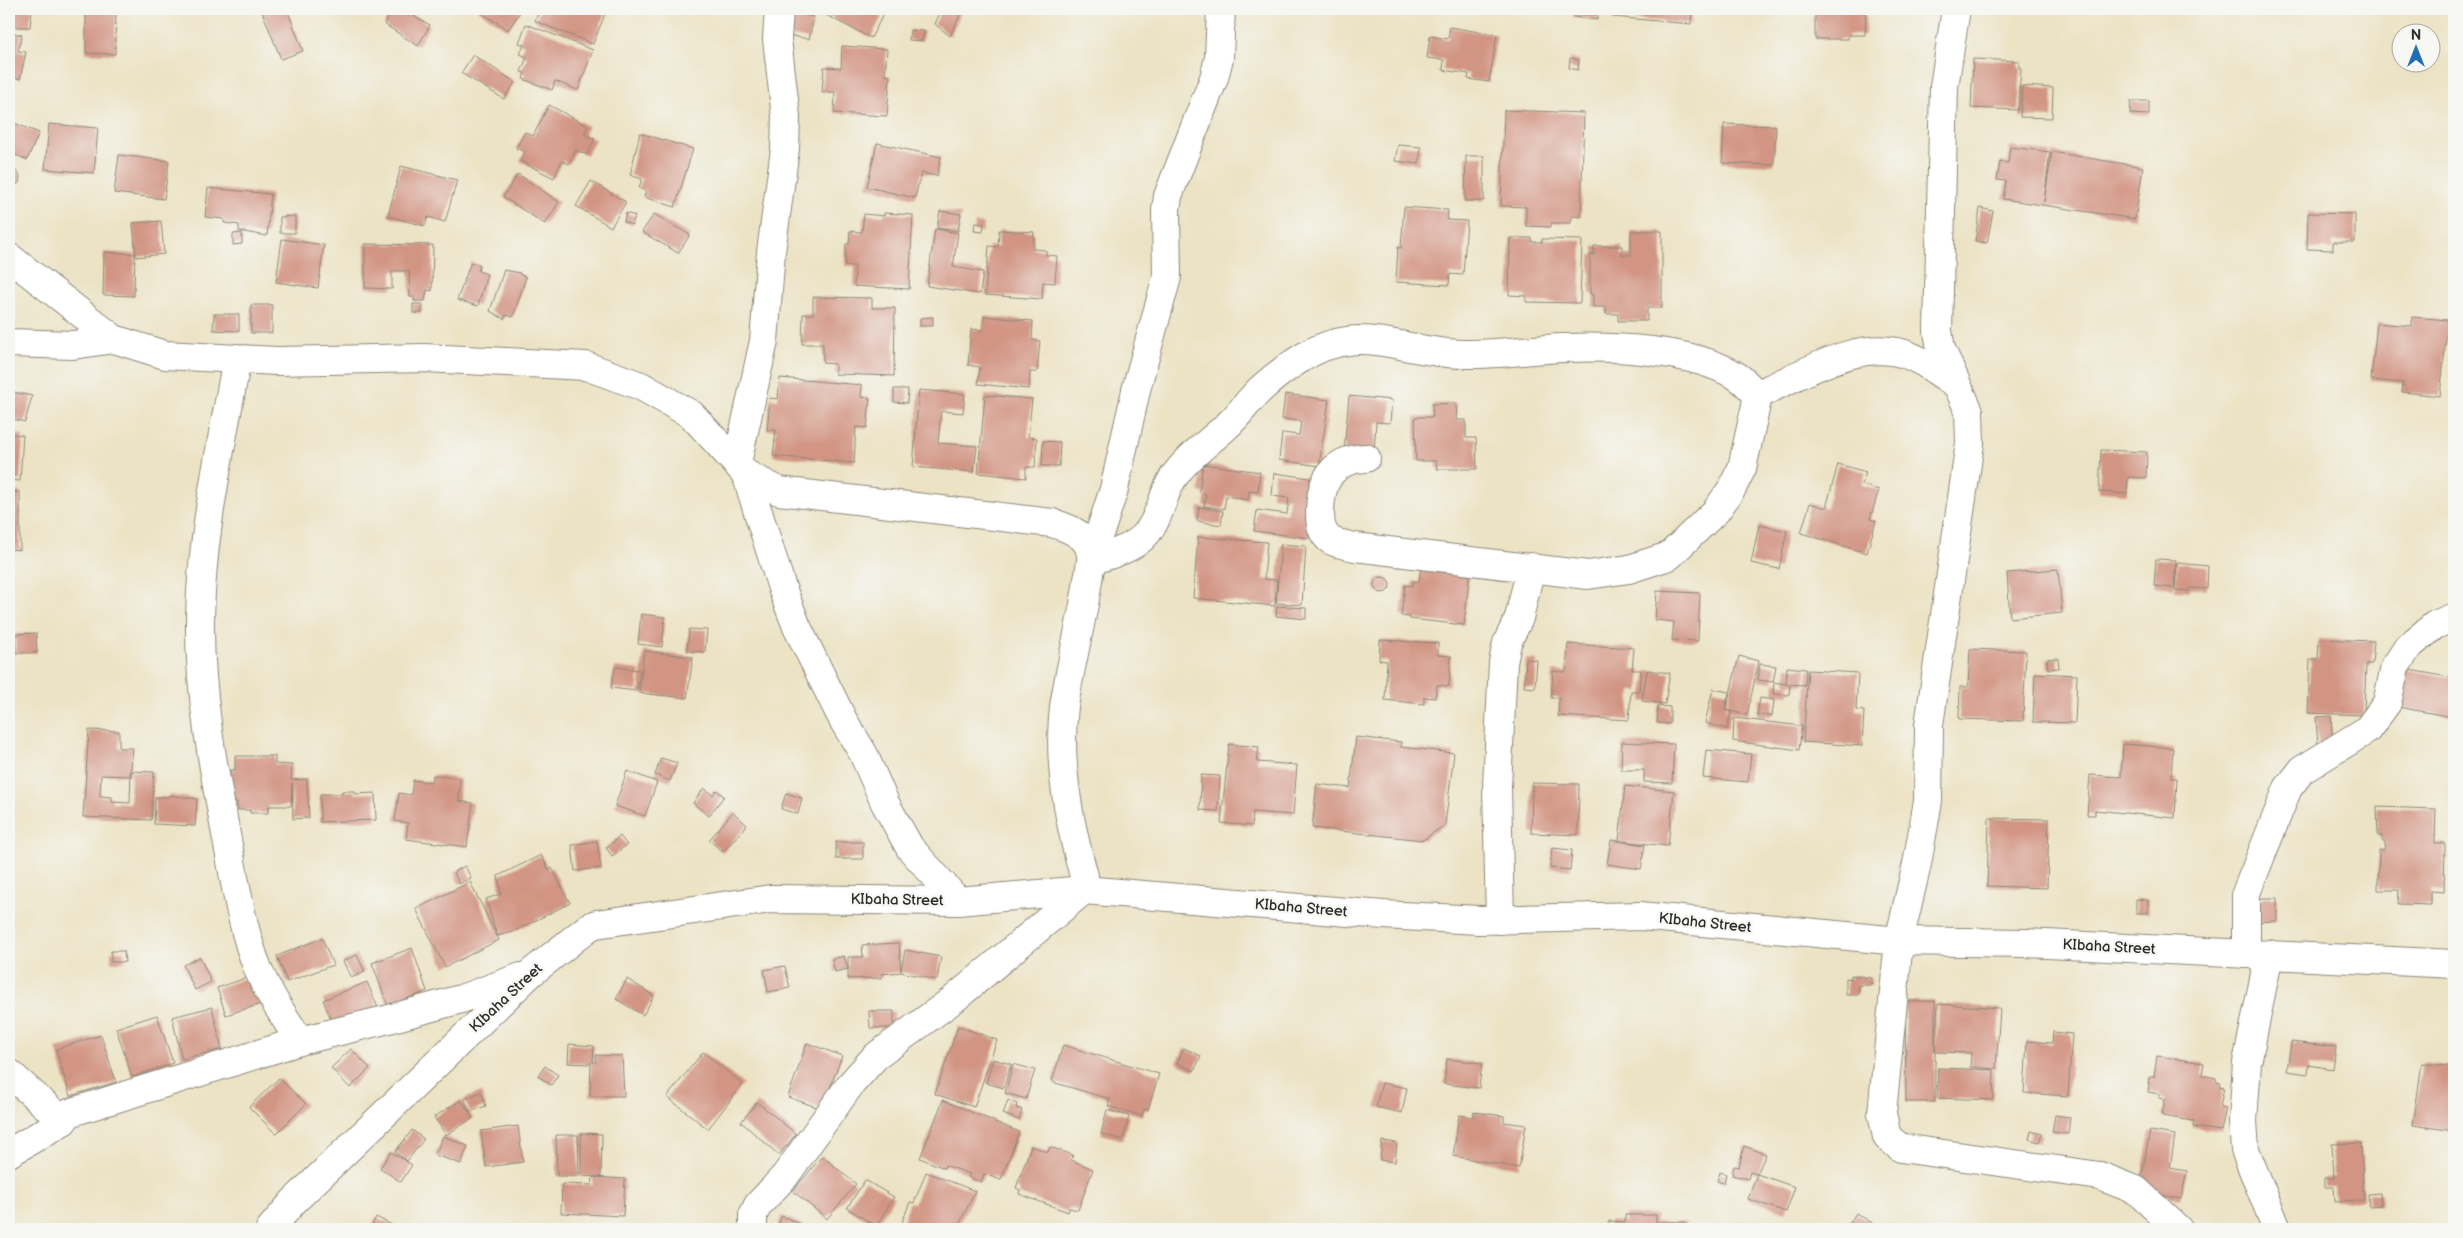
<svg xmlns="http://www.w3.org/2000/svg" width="2463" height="1238" font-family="'Balsamiq Sans',sans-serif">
<rect width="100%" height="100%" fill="#f6f6f2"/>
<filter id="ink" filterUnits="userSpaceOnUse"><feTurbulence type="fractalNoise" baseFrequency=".02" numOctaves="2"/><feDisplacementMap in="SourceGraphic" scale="10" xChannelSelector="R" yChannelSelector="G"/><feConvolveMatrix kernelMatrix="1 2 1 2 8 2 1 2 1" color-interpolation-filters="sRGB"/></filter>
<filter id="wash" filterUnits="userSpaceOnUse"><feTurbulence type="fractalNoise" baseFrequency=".0096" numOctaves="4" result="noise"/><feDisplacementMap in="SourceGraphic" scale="20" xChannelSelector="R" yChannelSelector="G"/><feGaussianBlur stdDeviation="1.12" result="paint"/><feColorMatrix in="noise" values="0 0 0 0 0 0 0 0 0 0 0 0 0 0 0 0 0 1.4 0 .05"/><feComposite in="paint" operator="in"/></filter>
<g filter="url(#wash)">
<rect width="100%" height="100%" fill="#ece3c5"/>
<g id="blocks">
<g fill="#d29483">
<polygon points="9,9 32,9 30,27 9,27"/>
<polygon points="86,9 116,9 115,54 86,53"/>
<polygon points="261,9 287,9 303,51 281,59"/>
<polygon points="393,9 409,16 410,14 430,25 418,46 384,24"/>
<polygon points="476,9 522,9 508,30"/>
<polygon points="540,9 607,9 593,44 535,21"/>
<polygon points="822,9 886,9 871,38 820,12"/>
<polygon points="931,9 963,9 950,36 935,24 940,13"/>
<polygon points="1575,9 1599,9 1597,20 1573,17"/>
<polygon points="1614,9 1692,9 1691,24 1613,17"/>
<polygon points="1815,9 1866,9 1865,35 1848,35 1848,39 1815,39"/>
<polygon points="785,11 814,17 809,39 781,34"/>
<polygon points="526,24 593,50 578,90 555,81 552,90 523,79 525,73 521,72 527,57 520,54 524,45 519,43"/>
<polygon points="1450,27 1497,35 1489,82 1468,79 1469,74 1443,70 1444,60 1427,58 1430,36 1448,39"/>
<polygon points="910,30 924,31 922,41 909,40"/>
<polygon points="9,32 22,35 18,51 26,52 20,79 12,77 10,89"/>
<polygon points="842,46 887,49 885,75 890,76 887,116 834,113 835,92 822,92 824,67 841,68"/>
<polygon points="473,55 515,82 504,99 461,73"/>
<polygon points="1570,58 1579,60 1578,70 1569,68"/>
<polygon points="1973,59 2019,61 2019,68 2021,68 2018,110 1971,108"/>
<polygon points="2022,86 2053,88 2052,118 2020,117"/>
<polygon points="2131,101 2149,101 2149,115 2130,114"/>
<polygon points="549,105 588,126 584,134 595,139 587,155 576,150 569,164 562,161 554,178 520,161 525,152 516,148 525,132 533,136"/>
<polygon points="1504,110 1584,113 1581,217 1572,216 1571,223 1551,223 1551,227 1526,226 1526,207 1501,206"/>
<polygon points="9,121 39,133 27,160 9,152"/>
<polygon points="49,124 98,128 94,173 45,169"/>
<polygon points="1724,124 1776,126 1774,165 1722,163"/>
<polygon points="640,133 693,149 675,207 644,197 646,191 639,188 642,179 630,175"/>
<polygon points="877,143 941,157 937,176 921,173 915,198 867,187"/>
<polygon points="1398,145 1421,147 1419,164 1395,161"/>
<polygon points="2010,147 2050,152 2044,202 2052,152 2143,167 2135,219 2003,199 2006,181 1997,180 2000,162 2008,163"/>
<polygon points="119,155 169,161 164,199 114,193"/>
<polygon points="1466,156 1484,156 1484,201 1465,201"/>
<polygon points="401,166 457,180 445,222 428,217 425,226 388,216"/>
<polygon points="10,170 16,171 20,176 19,183 14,186 9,185"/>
<polygon points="518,174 559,202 545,224 503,197"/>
<polygon points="591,181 626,202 611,227 576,206"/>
<polygon points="208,188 271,194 267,236 239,231 239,225 224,223 224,219 205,217"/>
<polygon points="1404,207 1448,210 1447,220 1467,221 1463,275 1450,274 1449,285 1396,282 1398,247 1401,248"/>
<polygon points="1980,208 1993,211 1987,243 1975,241"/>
<polygon points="940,211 961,214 958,231 937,228"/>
<polygon points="626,213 635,216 632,225 624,222"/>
<polygon points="884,213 913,215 909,289 854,286 855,266 845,266 846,244 849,244 850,231 862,232 864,214 884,216"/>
<polygon points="2308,213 2355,214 2355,242 2333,242 2333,250 2307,249"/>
<polygon points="654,214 690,235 678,253 642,232"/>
<polygon points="295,216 295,233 280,233 280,217"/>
<polygon points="161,221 164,254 136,257 133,223"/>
<polygon points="975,223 984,224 983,232 974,231"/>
<polygon points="935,229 958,233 953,267 983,272 980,294 927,286"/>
<polygon points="999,230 1034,232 1033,249 1046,250 1046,255 1057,256 1055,283 1043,282 1042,299 985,295 989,246 998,247"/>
<polygon points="1631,231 1662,231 1662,308 1647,308 1647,321 1618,321 1618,314 1606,314 1606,307 1593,307 1593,294 1590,294 1590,255 1594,255 1594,246 1622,246 1622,255 1631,255"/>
<polygon points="242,233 242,244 233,245 233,234"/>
<polygon points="1510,238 1532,238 1532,242 1542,242 1542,239 1582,240 1580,303 1526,302 1526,296 1509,295"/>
<polygon points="282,239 324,245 318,288 276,282"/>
<polygon points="365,244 433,245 432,291 427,290 425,301 414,301 414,297 410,297 409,271 392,271 392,289 365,288"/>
<polygon points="104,252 135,254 134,296 103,295"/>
<polygon points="471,262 480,265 478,271 487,274 478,306 457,300"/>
<polygon points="504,270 520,273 519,274 526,277 513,317 506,315 504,319 490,311"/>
<polygon points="813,297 872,298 872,308 895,308 894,376 835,374 835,364 823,363 823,344 802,344 803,314 813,314"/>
<rect x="413" y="304" width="9" height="9"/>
<rect x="251" y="305" width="21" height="28"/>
<polygon points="214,314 239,314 239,331 213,330"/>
<polygon points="984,316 1033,321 1032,340 1040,341 1037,372 1030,372 1029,389 978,384 980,367 968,365 971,329 983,330"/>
<polygon points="933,317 933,326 920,326 920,318"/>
<polygon points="2412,317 2448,320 2440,396 2402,392 2403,383 2371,380 2377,323 2412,326"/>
<polygon points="780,378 862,385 861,397 870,398 867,428 856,427 854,463 773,456 776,430 767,430 770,398 778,399"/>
<polygon points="894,389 908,389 907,403 894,402"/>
<polygon points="919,390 965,394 963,413 941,411 938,443 977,446 974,472 913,467"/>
<polygon points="9,391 32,396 25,422 9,418"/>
<polygon points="1285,394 1329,400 1319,466 1279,460 1282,433 1299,435 1301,421 1282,419"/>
<polygon points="985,395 1032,399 1028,437 1037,438 1035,467 1026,467 1026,478 978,473"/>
<polygon points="1349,396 1392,400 1390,423 1376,422 1374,453 1344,450"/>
<polygon points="1456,403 1457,420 1466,420 1466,438 1476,438 1477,469 1437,469 1436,461 1416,461 1415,417 1433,417 1432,404"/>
<polygon points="9,434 23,435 20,481 9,480"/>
<polygon points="1043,441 1060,442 1059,466 1042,466"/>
<polygon points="2101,450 2147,452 2146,478 2128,477 2127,494 2099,492"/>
<polygon points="1203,464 1260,472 1258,492 1249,491 1248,500 1226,496 1224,509 1204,506 1206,494 1199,492"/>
<polygon points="1838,464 1866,472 1862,485 1879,490 1870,519 1876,521 1867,553 1801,533 1810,503 1826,508"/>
<polygon points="1274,473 1310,478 1310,485 1316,486 1309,538 1254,531 1257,510 1287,514 1289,498 1272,496"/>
<polygon points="9,492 20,492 20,550 9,549"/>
<polygon points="1199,507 1223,511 1221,525 1197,521"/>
<polygon points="1759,525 1787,531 1779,569 1751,563"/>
<polygon points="1198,537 1267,542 1264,579 1277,580 1275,606 1193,598"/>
<polygon points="1281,544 1306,546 1302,605 1276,603"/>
<polygon points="2156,559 2176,560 2174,588 2154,586"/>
<polygon points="2177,563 2208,566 2207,589 2189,588 2189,591 2175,590"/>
<polygon points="1421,566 1470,571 1464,625 1410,619 1410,617 1401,616 1405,585 1412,586 1413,581 1419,582"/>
<polygon points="2058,569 2062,613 2010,618 2007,573"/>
<circle cx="1382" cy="585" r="8"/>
<polygon points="1657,591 1700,593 1698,641 1672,640 1674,622 1655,620"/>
<polygon points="1277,606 1306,608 1306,619 1276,616"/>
<polygon points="641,614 665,617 662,647 638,644"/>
<polygon points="689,629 707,630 705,652 687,651"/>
<polygon points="36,633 37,653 16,653 15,634"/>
<polygon points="2319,639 2374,641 2372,664 2366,664 2364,715 2308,713 2310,659 2318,659"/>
<polygon points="1380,640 1438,643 1438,655 1451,656 1449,686 1437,685 1435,698 1424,697 1424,704 1385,700 1387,661 1379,660"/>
<polygon points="1568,644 1634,648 1632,670 1641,670 1639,691 1631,691 1629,720 1558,716 1559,698 1551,698 1553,671 1566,672"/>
<polygon points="1970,649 2026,651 2023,721 1959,719 1960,687 1968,687"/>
<polygon points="644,651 693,657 687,698 639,693"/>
<polygon points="1739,656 1759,661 1747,715 1726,710"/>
<polygon points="2058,658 2059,668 2048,669 2047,659"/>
<polygon points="1526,659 1537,660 1535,688 1524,687"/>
<polygon points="1760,664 1776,666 1773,682 1758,680"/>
<polygon points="615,667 640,670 637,691 611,688"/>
<polygon points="1787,667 1806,669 1805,685 1786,684"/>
<polygon points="2404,669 2454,678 2452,717 2398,707"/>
<polygon points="1647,670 1670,673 1665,704 1642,701"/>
<polygon points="1808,670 1858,673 1856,710 1864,711 1862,746 1803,742"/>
<polygon points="2035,673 2077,675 2075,723 2033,722"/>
<polygon points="1774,682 1790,685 1789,695 1773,694"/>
<polygon points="1713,689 1729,692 1725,710 1731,712 1727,729 1705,723"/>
<polygon points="1760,698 1774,700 1772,716 1757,715"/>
<polygon points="1658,706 1670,707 1670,724 1657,723"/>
<polygon points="2331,716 2333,747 2318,748 2316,717"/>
<polygon points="1734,718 1802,726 1799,750 1733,741"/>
<polygon points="89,730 119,731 119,748 133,748 130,776 101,775 100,796 112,797 112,802 130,803 131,771 154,772 151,820 83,817"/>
<polygon points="1356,737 1401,742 1401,747 1454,753 1445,825 1423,840 1312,828 1317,784 1350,788"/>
<polygon points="1622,742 1674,744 1672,783 1644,782 1644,770 1621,770"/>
<polygon points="1229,744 1259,747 1257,762 1297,765 1293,815 1253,812 1252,826 1221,823"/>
<polygon points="2123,744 2173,748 2171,778 2177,778 2175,818 2095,810 2095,815 2087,815 2090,775 2121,777"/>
<polygon points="1706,750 1751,754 1748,782 1703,778"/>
<polygon points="235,756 275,756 275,764 292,765 291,780 307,779 309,818 293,819 292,783 291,806 269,806 268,813 250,813 250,810 237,810 237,802 230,801 230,770 235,770"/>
<polygon points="661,758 677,763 670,781 655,775"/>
<polygon points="627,771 657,782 645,816 615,806"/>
<polygon points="433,775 460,779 459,801 473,803 467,847 406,839 408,823 395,821 399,793 411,795 413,780 431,782"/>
<polygon points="1201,775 1220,776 1218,811 1200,810"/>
<polygon points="1532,783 1579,784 1578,835 1531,833"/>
<polygon points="1625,786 1674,791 1668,846 1619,841"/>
<polygon points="704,788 713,795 716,790 724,796 709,816 693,803"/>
<polygon points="342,791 355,791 355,794 375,793 376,820 320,822 320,794 342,794"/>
<polygon points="786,793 802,798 798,814 781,809"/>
<polygon points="169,795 197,799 195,826 154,824 155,797 169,797"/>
<polygon points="2377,807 2436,809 2435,843 2445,843 2444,892 2431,891 2431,905 2398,904 2399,890 2378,890 2379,850 2384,850 2385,841 2382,841 2382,836 2378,836"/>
<polygon points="733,812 747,825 723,852 709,840"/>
<polygon points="1989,818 2049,819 2047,888 1987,886"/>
<polygon points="620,836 627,845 612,856 606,848"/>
<polygon points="1611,840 1645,845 1641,869 1607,864"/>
<polygon points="597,841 601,868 575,871 572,845"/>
<rect x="836" y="842" width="27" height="17"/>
<polygon points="1552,848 1572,850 1570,870 1550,868"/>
<polygon points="541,855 549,870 552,868 570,903 513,932 497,936 486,899 501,894 498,876"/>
<polygon points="465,866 471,878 459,884 454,872"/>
<polygon points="470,882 499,940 445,967 416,909"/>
<polygon points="2250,898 2277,898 2277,921 2250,922"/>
<polygon points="2136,899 2148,900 2148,913 2136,913"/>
<polygon points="322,938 333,965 287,982 277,956"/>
<polygon points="899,943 901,971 905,950 941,957 937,980 901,972 882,974 882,978 848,979 848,957 863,957 862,945"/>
<polygon points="412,948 427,991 388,1006 372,963"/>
<polygon points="111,951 124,951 125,962 111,962"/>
<polygon points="357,955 365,972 351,978 343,961"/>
<polygon points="844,956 848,969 835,972 832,959"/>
<polygon points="200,957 211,982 195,990 183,965"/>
<polygon points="785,966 790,988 768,992 764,970"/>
<polygon points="255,975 264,1003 226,1015 217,988"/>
<polygon points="1851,975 1872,978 1871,985 1859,985 1858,995 1846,995 1846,978 1851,979"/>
<polygon points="627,979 654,996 643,1015 616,999"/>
<polygon points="367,982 378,1008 334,1026 323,1000"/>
<polygon points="1905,1001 1935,1001 1935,1102 1906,1102"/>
<polygon points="1938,1004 2000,1008 1996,1069 1970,1067 1971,1053 1935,1052"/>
<polygon points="212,1007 222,1049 182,1059 172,1017"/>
<polygon points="869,1011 894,1011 894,1028 870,1028"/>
<polygon points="157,1015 173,1063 132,1077 116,1028"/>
<polygon points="958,1026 997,1040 974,1107 935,1094"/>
<polygon points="2053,1032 2072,1034 2068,1096 2024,1093 2027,1041 2052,1043"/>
<polygon points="101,1035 116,1082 70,1096 56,1049"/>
<polygon points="2291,1042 2336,1047 2333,1069 2309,1065 2308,1074 2287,1071"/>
<polygon points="807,1043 842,1056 822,1109 788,1097"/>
<polygon points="569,1044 594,1046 593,1062 596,1062 596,1055 622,1056 624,1096 590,1096 591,1062 589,1064 568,1063"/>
<polygon points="1063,1045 1159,1074 1148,1110 1144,1109 1142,1116 1108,1106 1110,1099 1052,1082"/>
<polygon points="1184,1048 1201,1056 1194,1071 1177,1063"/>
<polygon points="351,1049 370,1068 350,1088 331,1068"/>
<polygon points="703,1052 743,1084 708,1129 667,1097"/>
<polygon points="2157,1056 2204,1063 2202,1075 2216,1078 2216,1081 2220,1082 2219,1086 2224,1087 2220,1107 2226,1108 2221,1131 2193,1127 2194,1121 2162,1116 2165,1099 2159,1098 2160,1094 2148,1092 2150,1077 2154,1077"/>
<polygon points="993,1059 1011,1064 1004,1088 986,1083"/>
<polygon points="1447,1059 1482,1063 1479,1088 1444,1084"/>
<polygon points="2422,1063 2454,1067 2454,1131 2413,1125"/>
<polygon points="1013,1064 1035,1070 1026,1099 1005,1093"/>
<polygon points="545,1066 558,1075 551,1085 538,1076"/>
<polygon points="1938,1068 1994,1070 1993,1100 1937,1098"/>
<polygon points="279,1078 306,1104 276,1134 249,1107"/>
<polygon points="1382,1083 1407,1088 1402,1113 1376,1107"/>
<polygon points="481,1092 486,1106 470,1112 464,1099"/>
<polygon points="461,1100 473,1118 446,1135 434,1117"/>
<polygon points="943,1100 1019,1132 1001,1180 984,1174 981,1182 968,1177 970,1174 945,1165 944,1168 920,1158"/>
<polygon points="1008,1100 1017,1104 1016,1108 1022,1110 1019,1120 1003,1114"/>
<polygon points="757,1102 796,1134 779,1155 741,1122"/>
<polygon points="1107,1110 1129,1116 1123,1140 1101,1134"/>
<polygon points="1474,1112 1504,1116 1504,1122 1526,1125 1519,1168 1453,1156 1459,1115 1473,1117"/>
<polygon points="2055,1115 2070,1117 2068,1134 2052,1132"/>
<polygon points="518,1126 523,1162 486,1167 481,1131"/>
<polygon points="412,1130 424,1139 407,1161 395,1152"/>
<polygon points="2031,1131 2042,1134 2039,1142 2029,1139"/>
<polygon points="2150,1131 2175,1135 2170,1168 2187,1171 2181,1199 2139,1190"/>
<polygon points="581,1133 602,1134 601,1177 581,1176"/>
<polygon points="556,1135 578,1135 579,1176 557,1176"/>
<polygon points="443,1136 468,1146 461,1164 435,1155"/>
<polygon points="1382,1141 1397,1143 1395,1162 1380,1160"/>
<polygon points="2361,1143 2364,1200 2335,1201 2334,1187 2324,1187 2324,1178 2334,1178 2332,1144"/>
<polygon points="1031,1146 1048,1152 1050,1147 1073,1155 1071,1160 1093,1169 1078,1210 1069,1208 1068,1212 1019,1194 1020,1190 1016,1188"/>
<polygon points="1744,1146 1766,1154 1757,1174 1750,1172 1748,1179 1732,1175 1734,1166 1739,1167"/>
<polygon points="391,1152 412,1165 401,1182 380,1168"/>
<polygon points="822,1156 856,1184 827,1219 793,1191"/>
<polygon points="926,1172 975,1191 957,1229 904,1229 905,1227 901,1225 910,1202 914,1203"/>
<polygon points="1720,1172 1726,1174 1724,1183 1717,1181"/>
<polygon points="1757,1174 1795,1187 1786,1212 1748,1199"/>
<polygon points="593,1177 625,1179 623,1216 561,1213 562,1184 592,1185"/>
<polygon points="865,1180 894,1197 876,1226 847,1208"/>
<polygon points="2380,1193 2381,1205 2369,1206 2368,1194"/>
<polygon points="1856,1213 1874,1224 1870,1229 1846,1229"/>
<polygon points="1625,1215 1656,1215 1656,1222 1686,1222 1686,1229 1609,1229 1609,1221 1625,1222"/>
<polygon points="782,1216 803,1225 802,1229 776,1229"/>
<polygon points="376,1217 400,1229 370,1229"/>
</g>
</g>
</g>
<g filter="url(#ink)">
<use href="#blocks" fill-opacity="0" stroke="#8c8778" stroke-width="1"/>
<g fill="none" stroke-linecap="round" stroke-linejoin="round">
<defs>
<g id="minor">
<polyline points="1956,9 1944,87 1938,331 1941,349 1969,411 1970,443 1929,725 1928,801 1917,864 1899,941 1882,1113 1887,1137 1901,1148 2100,1176 2136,1190 2178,1229"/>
<path d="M9 257 114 339 165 355 277 361 424 358 586 366 641 386 692 415 746 474 779 491 1052 523C1066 527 1086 534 1090 550 1093 559 1089 571 1088 580 1082 623 1070 665 1064 707 1057 763 1069 823 1084 876"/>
<polyline points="9,343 73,345 114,339"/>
<path d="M237 358C222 444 201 532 200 620 199 695 214 771 228 845 236 887 242 929 258 969 269 995 285 1018 300 1041"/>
<path d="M1366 458C1331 459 1320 482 1320 514 1320 522 1322 533 1329 539 1335 544 1348 545 1355 547L1588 575 1629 569 1669 556 1716 511 1731 490 1742 468 1758 396 1769 389C1811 370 1864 337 1910 356 1926 362 1941 375 1956 384"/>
<polyline points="737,463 764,341 771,252 785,149 786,117 777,39 779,9"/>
<polyline points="746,474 782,588 797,627 843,720 863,753 885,803 910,848 958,901"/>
<polyline points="1091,551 1101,529 1114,489 1137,386 1167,277 1166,210 1168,196 1214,78 1219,58 1221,9"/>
<path d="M1091 561C1108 555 1134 549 1146 534 1160 519 1162 495 1173 478 1187 457 1211 441 1229 424 1241 413 1250 398 1263 387 1273 378 1286 368 1297 361 1359 319 1399 353 1463 354 1497 355 1530 349 1564 348 1614 346 1690 349 1735 375 1744 380 1751 388 1758 396"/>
<polyline points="1500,920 1497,787 1503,663 1507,643 1519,618 1531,567"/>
<polyline points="2246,954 2246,893 2288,788 2302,770 2367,730 2387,703 2395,667 2408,647 2435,625 2454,617"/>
<polyline points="2269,954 2247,1063 2243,1121 2245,1150 2277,1229"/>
<polyline points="9,1073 63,1121"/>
<polyline points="9,1153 63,1121 69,1113 300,1041 389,1019 461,999 521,977"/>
<polyline points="270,1229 294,1201 531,973 589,927 596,924 771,899 958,901 1084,890 1383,915 1479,920 1640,916 1899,941 2025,943 2454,964"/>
<polyline points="753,1229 753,1215 758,1205 785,1176 850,1085 875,1057 954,999 1084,890"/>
</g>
</defs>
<use href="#minor" stroke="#8c8778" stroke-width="30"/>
<use href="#minor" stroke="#fff" stroke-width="28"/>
</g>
</g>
<g text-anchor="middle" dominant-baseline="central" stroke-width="4.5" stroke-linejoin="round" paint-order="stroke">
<g font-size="15" fill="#2b2b2b" stroke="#f6f6f2">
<text transform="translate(897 900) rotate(1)">KIbaha Street</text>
<text transform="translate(1301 908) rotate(5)">KIbaha Street</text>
<text transform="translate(1705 923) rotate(6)">KIbaha Street</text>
<text transform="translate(2109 947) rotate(3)">KIbaha Street</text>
<text transform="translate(506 998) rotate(-43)">KIbaha Street</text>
</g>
</g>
<rect width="2463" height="1238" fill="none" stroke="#f6f6f2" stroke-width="30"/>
<g transform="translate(2416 48)"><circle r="24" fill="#f6f6f2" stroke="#a5a5a2"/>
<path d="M0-4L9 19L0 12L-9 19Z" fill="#1f6fb2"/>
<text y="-8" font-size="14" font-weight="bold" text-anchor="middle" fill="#2b2b2b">N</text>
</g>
</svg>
